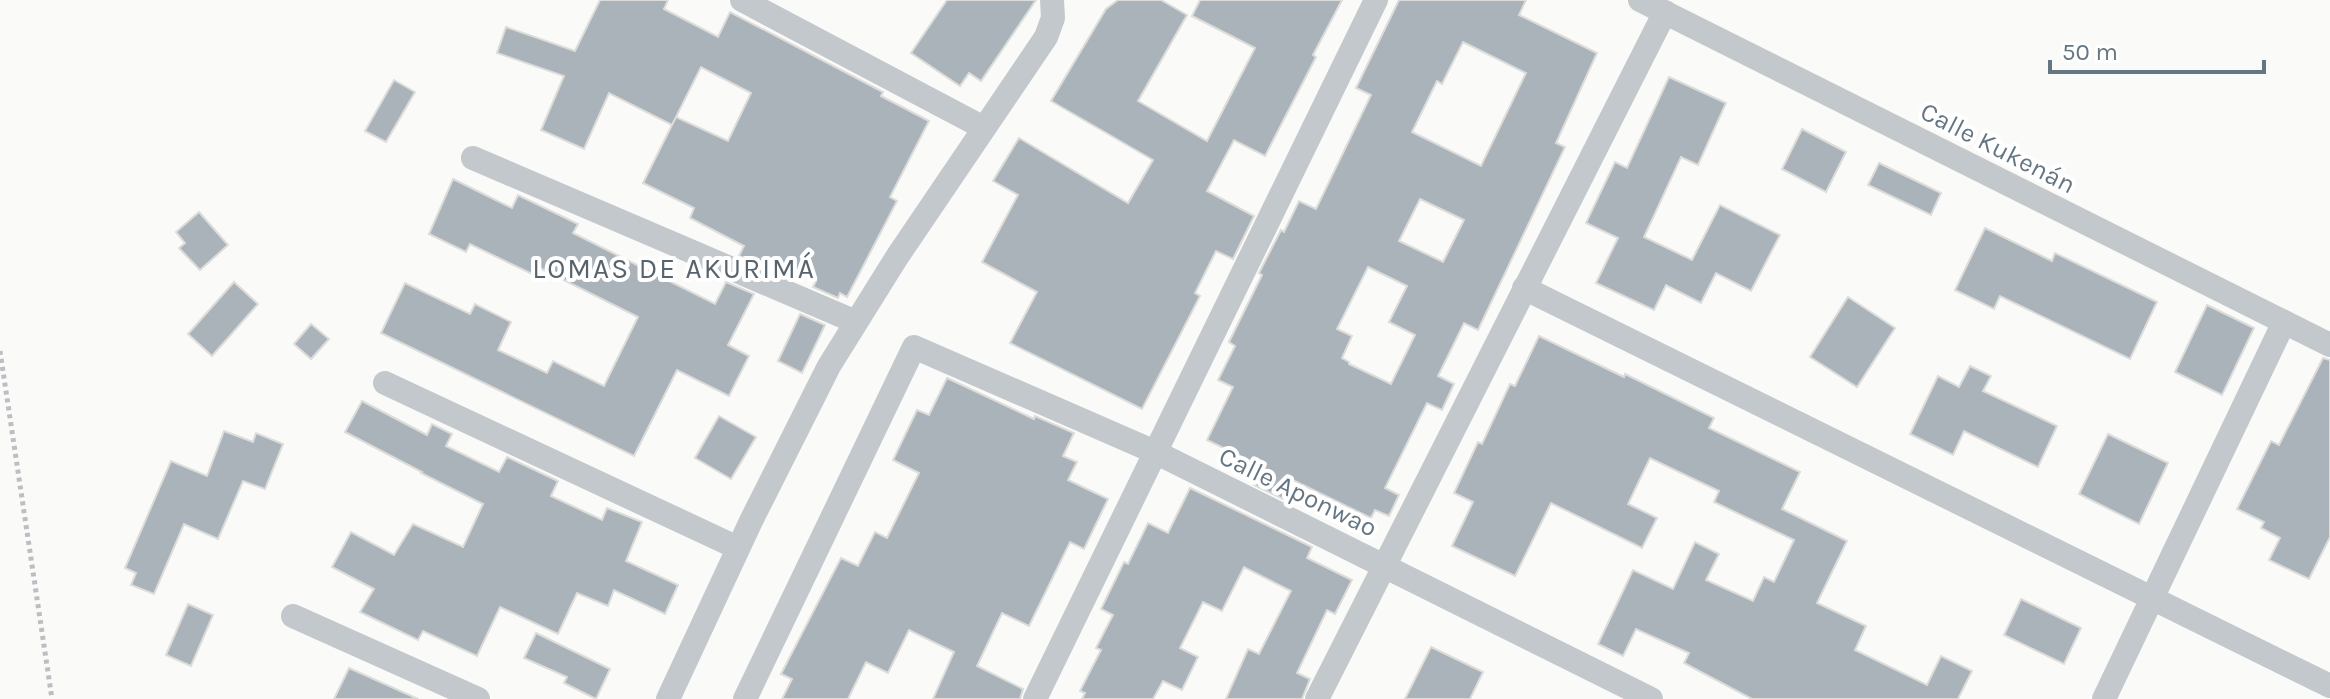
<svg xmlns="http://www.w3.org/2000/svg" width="2330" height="699" font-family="Karla,sans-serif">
<rect width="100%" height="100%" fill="#fafaf8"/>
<g fill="#aab3b9" stroke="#dcdcda" stroke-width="2" fill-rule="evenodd">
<polygon points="600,0 668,0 664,9 718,37 730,12 883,92 881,96 929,121 890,197 897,201 847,297 840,293 838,298 813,287 816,281 771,259 767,268 739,256 744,246 690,218 694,208 643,183 676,117 728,141 751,93 701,67 672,125 609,93 584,149 541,130 564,76 497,53 506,27 575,51"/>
<polygon points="947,0 1036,0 981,81 969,73 960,86 911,53"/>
<polygon points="1118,0 1161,0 1187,15 1138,101 1207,141 1255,48 1192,16 1200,0 1342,0 1313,55 1316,57 1265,156 1234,140 1207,191 1254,216 1233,259 1216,251 1195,293 1200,296 1142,409 1010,343 1037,292 982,262 1018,195 993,181 1019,138 1128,203 1153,160 1051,101 1106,9"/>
<path d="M1399 0H1526L1519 15 1597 53 1556 143 1565 147 1478 330 1464 323 1438 376 1454 384 1442 410 1427 403 1385 488 1399 495 1389 516 1375 510 1371 518 1293 480 1283 499 1254 485 1263 467 1207 440 1233 387 1218 380 1235 346 1229 342 1262 275 1259 273 1281 230 1284 232 1299 201 1316 209 1371 95 1356 88ZM1463 42 1526 73 1481 166 1412 132 1437 81 1442 84ZM1420 199 1464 220 1443 262 1399 241ZM1368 267 1407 286 1389 322 1415 335 1391 384 1349 364V362L1342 358 1352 336 1337 329Z"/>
<polygon points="1669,77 1726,103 1698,165 1681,157 1644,237 1692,260 1720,205 1780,235 1751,291 1716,273 1701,303 1666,285 1654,310 1596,283 1618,238 1586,223 1615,162 1627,168"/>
<polygon points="394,80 415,92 386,142 365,131"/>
<polygon points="1802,129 1846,152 1826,192 1782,169"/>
<polygon points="1879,163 1941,193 1931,215 1868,185"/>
<polygon points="453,179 512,208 518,195 578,224 573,233 715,304 726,282 754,294 728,345 749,356 729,396 677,370 634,456 381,333 405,283 470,314 475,304 511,322 498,350 547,373 553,361 604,386 638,317 536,266 532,274 470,244 466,252 429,234"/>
<polygon points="199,212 228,245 200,270 179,248 185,243 176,232"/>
<polygon points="1985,228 2052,261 2055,253 2157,302 2130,359 2000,296 1994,309 1955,290"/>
<polygon points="234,282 258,304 212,356 188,334"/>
<polygon points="1848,297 1895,328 1857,387 1810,357"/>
<polygon points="2207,305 2254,328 2222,395 2175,372"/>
<polygon points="800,314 825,325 802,373 778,361"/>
<polygon points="311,324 329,339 311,359 294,344"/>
<polygon points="1539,336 1624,377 1625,374 1714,418 1709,428 1800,472 1782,509 1847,541 1817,603 1866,626 1855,650 1927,685 1941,656 1972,671 1958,699 1752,699 1684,663 1689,653 1636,629 1623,656 1598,644 1633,570 1673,589 1695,542 1719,554 1706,580 1753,601 1764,577 1774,582 1794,540 1714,502 1719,491 1650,458 1628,504 1657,518 1642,548 1551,503 1515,576 1452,546 1473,502 1454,493 1478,442 1482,444 1510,384 1515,386"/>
<polygon points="2323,358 2330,360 2330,537 2309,579 2269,560 2280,538 2261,528 2264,522 2237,509 2271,441 2279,445"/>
<polygon points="1970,366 1991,376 1983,391 2057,426 2038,467 1964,431 1953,455 1910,434 1938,376 1959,387"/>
<polygon points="947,378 1034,419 1035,416 1074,433 1063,456 1077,462 1068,480 1108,499 1084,549 1070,542 1029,626 1002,613 977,666 1023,689 1020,699 933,699 954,652 909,630 888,673 866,662 848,699 782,699 792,679 781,674 841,558 858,566 875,532 887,538 919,473 893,460 917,410 929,415"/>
<polygon points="362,401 427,435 432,424 452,434 446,446 499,472 507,457 558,481 551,496 602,520 607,508 642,522 626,561 678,585 665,614 614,590 608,606 577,593 558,634 500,607 477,656 423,631 418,640 360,612 374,589 332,567 351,532 394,555 413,524 463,547 483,504 421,473 422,472 345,432"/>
<polygon points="719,416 756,437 731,479 695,458"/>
<polygon points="224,431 253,442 256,433 283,444 265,489 243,481 218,539 184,524 154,594 131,585 136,573 125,568 171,461 207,476"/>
<polygon points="2108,434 2168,463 2139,524 2079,494"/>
<polygon points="1190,488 1312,547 1307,558 1352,580 1335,614 1327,610 1297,673 1310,679 1302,699 1226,699 1248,649 1259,654 1291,591 1244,567 1222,611 1203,602 1180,648 1198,657 1182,690 1163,681 1153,699 1082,699 1085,693 1080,691 1101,650 1096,648 1113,615 1101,609 1124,562 1128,564 1148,523 1168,533"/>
<polygon points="2021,599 2081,628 2064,664 2004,635"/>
<polygon points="188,604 213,615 191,666 166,655"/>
<polygon points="536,633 610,669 596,699 564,683 567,677 524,658"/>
<polygon points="1431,647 1483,672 1470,699 1405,699"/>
<polygon points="349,668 418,699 334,699"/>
</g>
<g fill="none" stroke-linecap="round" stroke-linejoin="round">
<polyline stroke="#bbbfc2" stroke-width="5" stroke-dasharray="4 4" stroke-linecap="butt" points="0,351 52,699"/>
<g stroke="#c3c8cc" stroke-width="24">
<polyline points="742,0 984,128"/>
<polyline points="1640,0 2330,345"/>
<polyline points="473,158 856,322"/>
<polyline points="1524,288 2330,686"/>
<polyline points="385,383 738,548"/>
<polyline points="293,616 478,699"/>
<polyline points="668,699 751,521 829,366 897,257 1046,37 1053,18 1052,0"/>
<polyline points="745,699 914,347 1155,452 1651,699"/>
<polyline points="1035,699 1376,0"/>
<polyline points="1317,699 1665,12"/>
<polyline points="2104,699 2284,322"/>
</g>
</g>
<g text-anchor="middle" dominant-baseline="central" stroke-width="8" stroke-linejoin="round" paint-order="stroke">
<g font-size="26" fill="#657683" stroke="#fff">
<text transform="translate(1998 148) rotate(27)">Calle Kukenán</text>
<text transform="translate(1298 492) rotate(26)">Calle Aponwao</text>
</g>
<g font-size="28" letter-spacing="2" fill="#57646e" stroke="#fff">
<text x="674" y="268">LOMAS DE AKURIMÁ</text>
</g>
</g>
<path d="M2050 60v12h214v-12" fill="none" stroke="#657683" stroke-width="4"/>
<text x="2062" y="60" font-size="24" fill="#657683" stroke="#ffffff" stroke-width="6" paint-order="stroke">50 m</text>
</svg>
